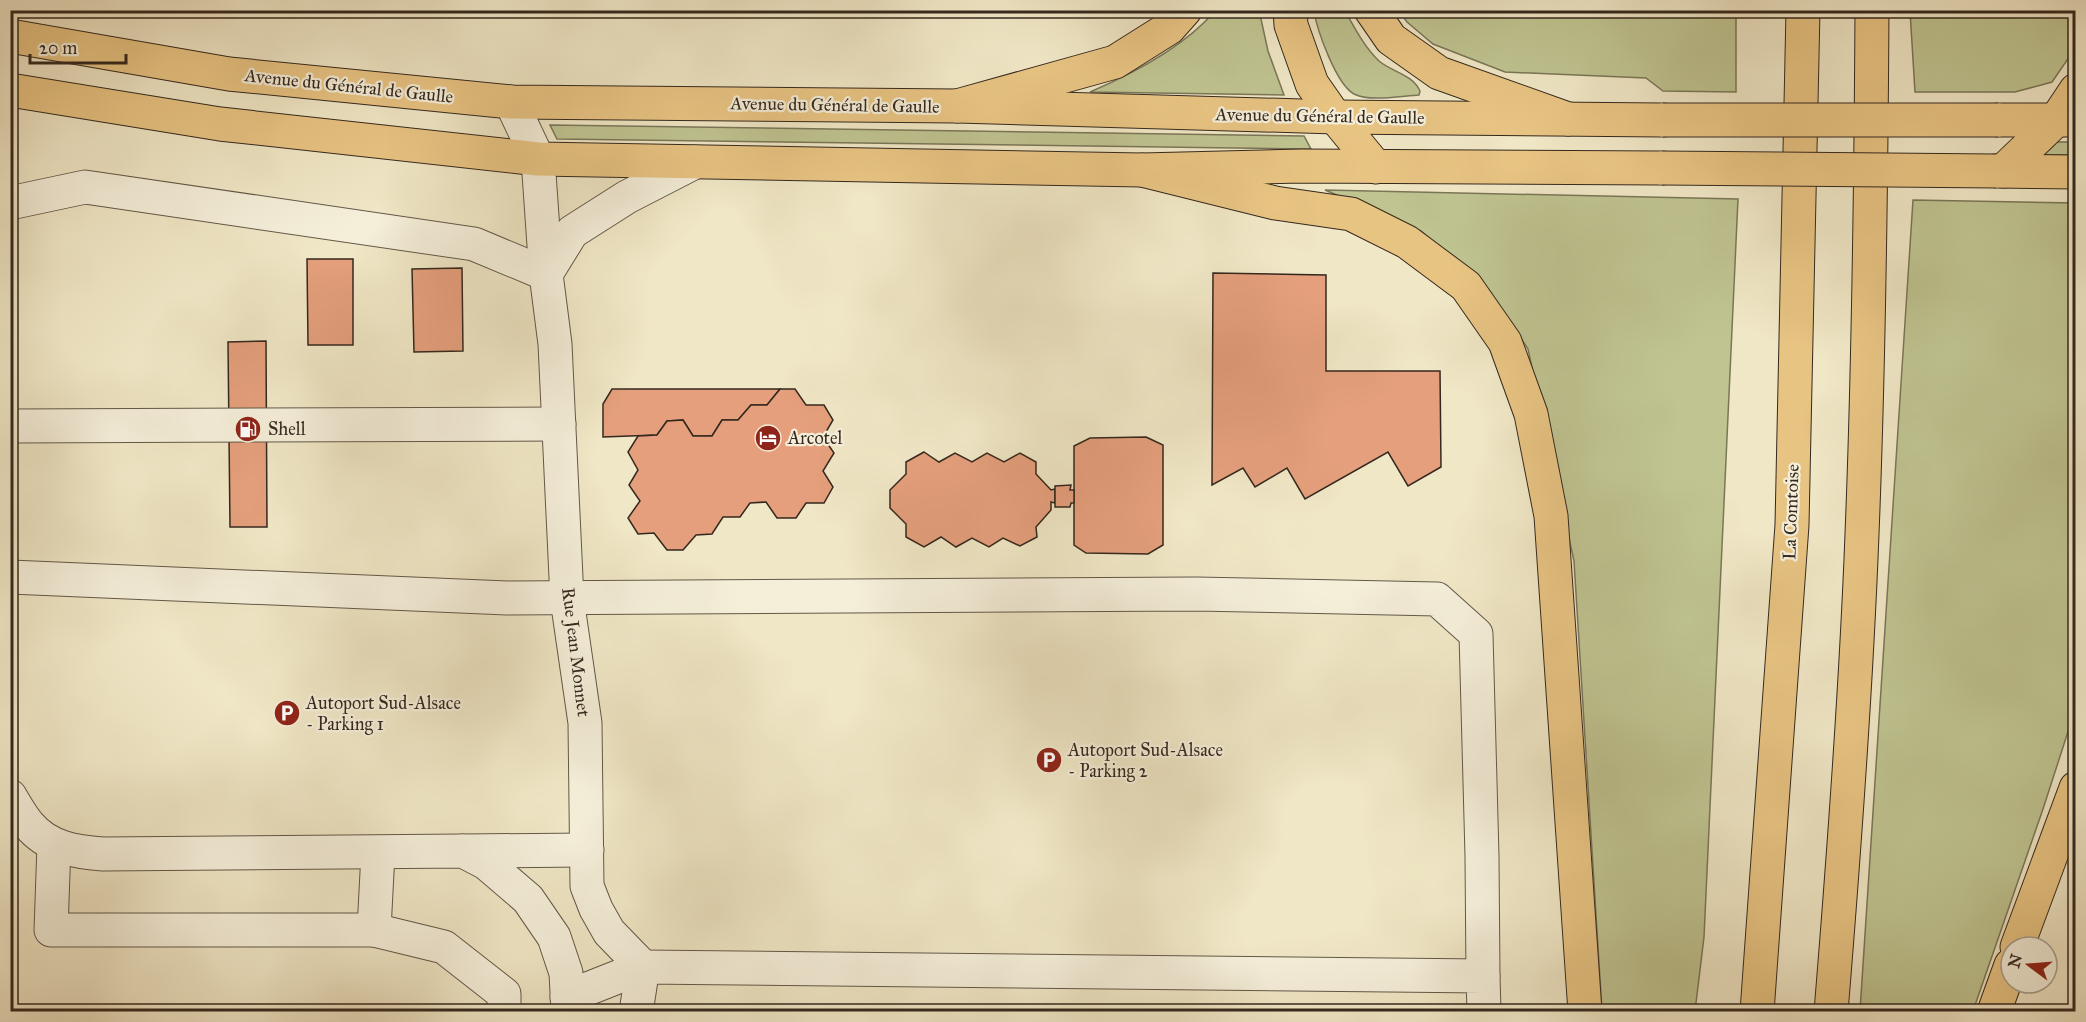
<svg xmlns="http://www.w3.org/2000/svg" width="2086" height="1022" font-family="'IM FELL Great Primer',serif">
<rect width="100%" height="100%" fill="#f0e7c6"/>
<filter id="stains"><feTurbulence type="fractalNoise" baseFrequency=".00333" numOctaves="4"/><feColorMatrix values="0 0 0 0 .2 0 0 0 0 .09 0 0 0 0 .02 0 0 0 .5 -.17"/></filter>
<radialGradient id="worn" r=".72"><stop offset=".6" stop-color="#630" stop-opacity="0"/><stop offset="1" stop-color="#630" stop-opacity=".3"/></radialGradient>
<g fill="#bfc491" stroke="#7a7658" stroke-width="1.5">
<path d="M1259 10 1268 51 1284 95 1090 92C1132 74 1185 46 1215 11Z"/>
<path d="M1314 11H1345C1354 27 1365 48 1379 61 1392 72 1412 74 1420 91L1419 95C1401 96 1369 102 1354 94 1336 84 1317 30 1314 11Z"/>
<polygon points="1399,11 1736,11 1736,92 1663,91 1646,78 1505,72 1433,44 1407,22"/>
<polygon points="1910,11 2075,11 2075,43 2070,56 2052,82 2015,92 1915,92"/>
<polygon points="550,125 1304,136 1311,149 557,139"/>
<polygon points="2052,142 2075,142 2075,155 2039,155"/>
<polygon points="1325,190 1738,199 1704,937 1695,1011 1602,1011 1574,561 1528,349 1489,290 1421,231"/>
<polygon points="1913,200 2075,203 2075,710 2043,809 1973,1011 1860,1011"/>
</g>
<g fill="#e59f7c" stroke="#34281e" stroke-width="1.5">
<polygon points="307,259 353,259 353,345 308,345"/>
<polygon points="462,268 463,351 414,352 412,269"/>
<polygon points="1213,273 1326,275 1326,371 1440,371 1441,467 1408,486 1388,452 1305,499 1287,468 1255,487 1243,468 1212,485"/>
<polygon points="266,341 267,527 230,527 228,342"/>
<polygon points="612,389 780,389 767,405 751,405 738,420 722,420 712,436 693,436 683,420 667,421 657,435 603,437 603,404"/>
<polygon points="780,389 795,389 806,405 824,405 833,420 823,437 834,453 823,471 833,487 824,503 806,503 796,518 777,518 766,502 750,503 740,517 723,517 712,534 696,535 683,550 667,550 654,533 638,534 628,518 640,501 629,485 638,470 628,452 638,436 657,435 667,421 683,420 693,436 712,436 722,420 738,420 751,405 767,405"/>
<polygon points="1146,437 1163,445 1163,545 1148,554 1086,553 1074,545 1074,446 1090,438"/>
<polygon points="924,452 939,462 955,453 972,462 987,453 1004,462 1020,453 1036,462 1036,474 1051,490 1055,489 1055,503 1051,502 1051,510 1036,527 1037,537 1020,546 1003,538 989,547 972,538 956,547 941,537 924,547 906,537 906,524 890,508 890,490 906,474 906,462"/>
<polygon points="1071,485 1070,490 1074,490 1074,503 1071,503 1070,507 1055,507 1055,486"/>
</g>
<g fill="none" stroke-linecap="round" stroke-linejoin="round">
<defs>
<g id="minor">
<polyline points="511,102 538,159 546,274 555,344 567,599 585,723 587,886 596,909 609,932 643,967 636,1012"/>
<polyline points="10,203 85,187 474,244 546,274 572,232 627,197 695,162"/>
<polyline points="10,426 559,424"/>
<polyline points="10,577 507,598 1196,594 1437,599 1476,634 1482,856 1483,976"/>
<path d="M10 796C16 806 22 817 29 825 48 848 76 852 103 854L463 851 486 863 528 899 554 937 566 973 568 1012"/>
<polyline points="54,845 51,930 374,930"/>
<polyline points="463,851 587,850"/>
<polyline points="378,853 374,930 444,947 504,994 504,1012"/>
<polyline points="567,997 643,967 1483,976 1484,1012"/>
</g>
<g id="major">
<polyline points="10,36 229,74 511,102 957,106 1335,117 1663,120"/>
<polyline points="10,90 220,124 538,159 1142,170 1301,166 1662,168"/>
<polyline points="1998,120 2076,120"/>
<polyline points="1996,171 2076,172"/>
</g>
<g id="highway">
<polyline points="1290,10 1291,25 1312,84 1335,117 1376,167"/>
<polyline points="1371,10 1391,39 1439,73 1568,119"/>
<polyline points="957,106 1115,62 1169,28 1185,10"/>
<polyline points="1142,170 1275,203 1351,214 1407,242 1466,286 1505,342 1531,414 1551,516 1585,1012"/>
<polyline points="2003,171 2056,120 2076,90"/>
<polyline points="2017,947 2076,788"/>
<polyline points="1757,1012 1792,525 1803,10"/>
<path d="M1831 1012C1844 853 1856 693 1862 534 1869 360 1871 185 1872 10"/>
<polyline points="1994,1012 2011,965"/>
</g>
</defs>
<use href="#minor" stroke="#635848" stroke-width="35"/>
<use href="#major" stroke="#34281e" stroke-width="35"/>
<use href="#highway" stroke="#34281e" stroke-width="35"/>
<use href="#minor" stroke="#f5efda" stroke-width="33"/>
<use href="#major" stroke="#e8c483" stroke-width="33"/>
<use href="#highway" stroke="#e8c483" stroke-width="33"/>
<defs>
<g id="major-bridge">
<polyline points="1663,120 1998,120"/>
<polyline points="1662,168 1996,171"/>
</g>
</defs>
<use href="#major-bridge" stroke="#34281e" stroke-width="35" stroke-linecap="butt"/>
<use href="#major-bridge" stroke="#e8c483" stroke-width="33"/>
</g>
<defs>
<symbol id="fuel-disc" viewBox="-11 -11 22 22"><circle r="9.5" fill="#8f2418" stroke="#f5efda"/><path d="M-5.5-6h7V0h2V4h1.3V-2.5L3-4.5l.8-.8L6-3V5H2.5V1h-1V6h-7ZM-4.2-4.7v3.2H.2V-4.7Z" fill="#fff"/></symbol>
<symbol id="hotel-disc" viewBox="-11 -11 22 22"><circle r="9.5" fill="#8f2418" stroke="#f5efda"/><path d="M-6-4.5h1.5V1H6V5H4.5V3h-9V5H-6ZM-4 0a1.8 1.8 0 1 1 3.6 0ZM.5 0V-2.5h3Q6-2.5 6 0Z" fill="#fff"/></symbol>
<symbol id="parking-disc" viewBox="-11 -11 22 22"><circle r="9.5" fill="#8f2418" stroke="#f5efda"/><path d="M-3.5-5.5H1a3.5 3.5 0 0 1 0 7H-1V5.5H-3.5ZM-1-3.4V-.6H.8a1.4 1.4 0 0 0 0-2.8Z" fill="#fff"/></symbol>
</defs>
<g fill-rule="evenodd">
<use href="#fuel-disc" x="233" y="414" width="30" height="30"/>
<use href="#hotel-disc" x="753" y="423" width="30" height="30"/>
<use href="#parking-disc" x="272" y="698" width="30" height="30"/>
<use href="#parking-disc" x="1034" y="745" width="30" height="30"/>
</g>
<g text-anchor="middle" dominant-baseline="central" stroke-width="4.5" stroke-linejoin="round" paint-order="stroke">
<g font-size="18" fill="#34281e" stroke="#f5efda">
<text transform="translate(349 86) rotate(6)">Avenue du Général de Gaulle</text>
<text transform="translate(835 105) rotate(1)">Avenue du Général de Gaulle</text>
<text transform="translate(1320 116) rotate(1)">Avenue du Général de Gaulle</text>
<text transform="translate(1791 512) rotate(-88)">La Comtoise</text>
<text transform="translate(576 652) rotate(83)">Rue Jean Monnet</text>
</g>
<g font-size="18" fill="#34281e" stroke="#f5efda" text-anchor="start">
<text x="268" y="429">Shell</text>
<text x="788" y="438">Arcotel</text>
<text x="306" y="703">Autoport Sud-Alsace<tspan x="306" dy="21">- Parking 1</tspan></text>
<text x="1068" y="750">Autoport Sud-Alsace<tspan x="1068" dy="21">- Parking 2</tspan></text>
</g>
</g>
<rect width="2086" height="1022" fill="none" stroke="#f0e7c6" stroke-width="36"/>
<rect x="12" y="12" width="2062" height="998" fill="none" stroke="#34281e" stroke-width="3"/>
<rect x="18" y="18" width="2050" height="986" fill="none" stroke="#34281e" stroke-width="1.5"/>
<g transform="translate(2029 965) rotate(286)"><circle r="28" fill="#f5efda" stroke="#a89f8f" stroke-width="1.5"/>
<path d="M0-4.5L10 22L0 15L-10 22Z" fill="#8f2418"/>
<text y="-9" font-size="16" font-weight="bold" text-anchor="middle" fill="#34281e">N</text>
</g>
<path d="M30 54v9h96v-9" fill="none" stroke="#34281e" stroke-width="3"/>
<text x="39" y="54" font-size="18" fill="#34281e" stroke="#f5efda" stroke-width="4.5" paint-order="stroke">20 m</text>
<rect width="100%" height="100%" filter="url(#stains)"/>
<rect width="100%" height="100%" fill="url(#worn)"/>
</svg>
